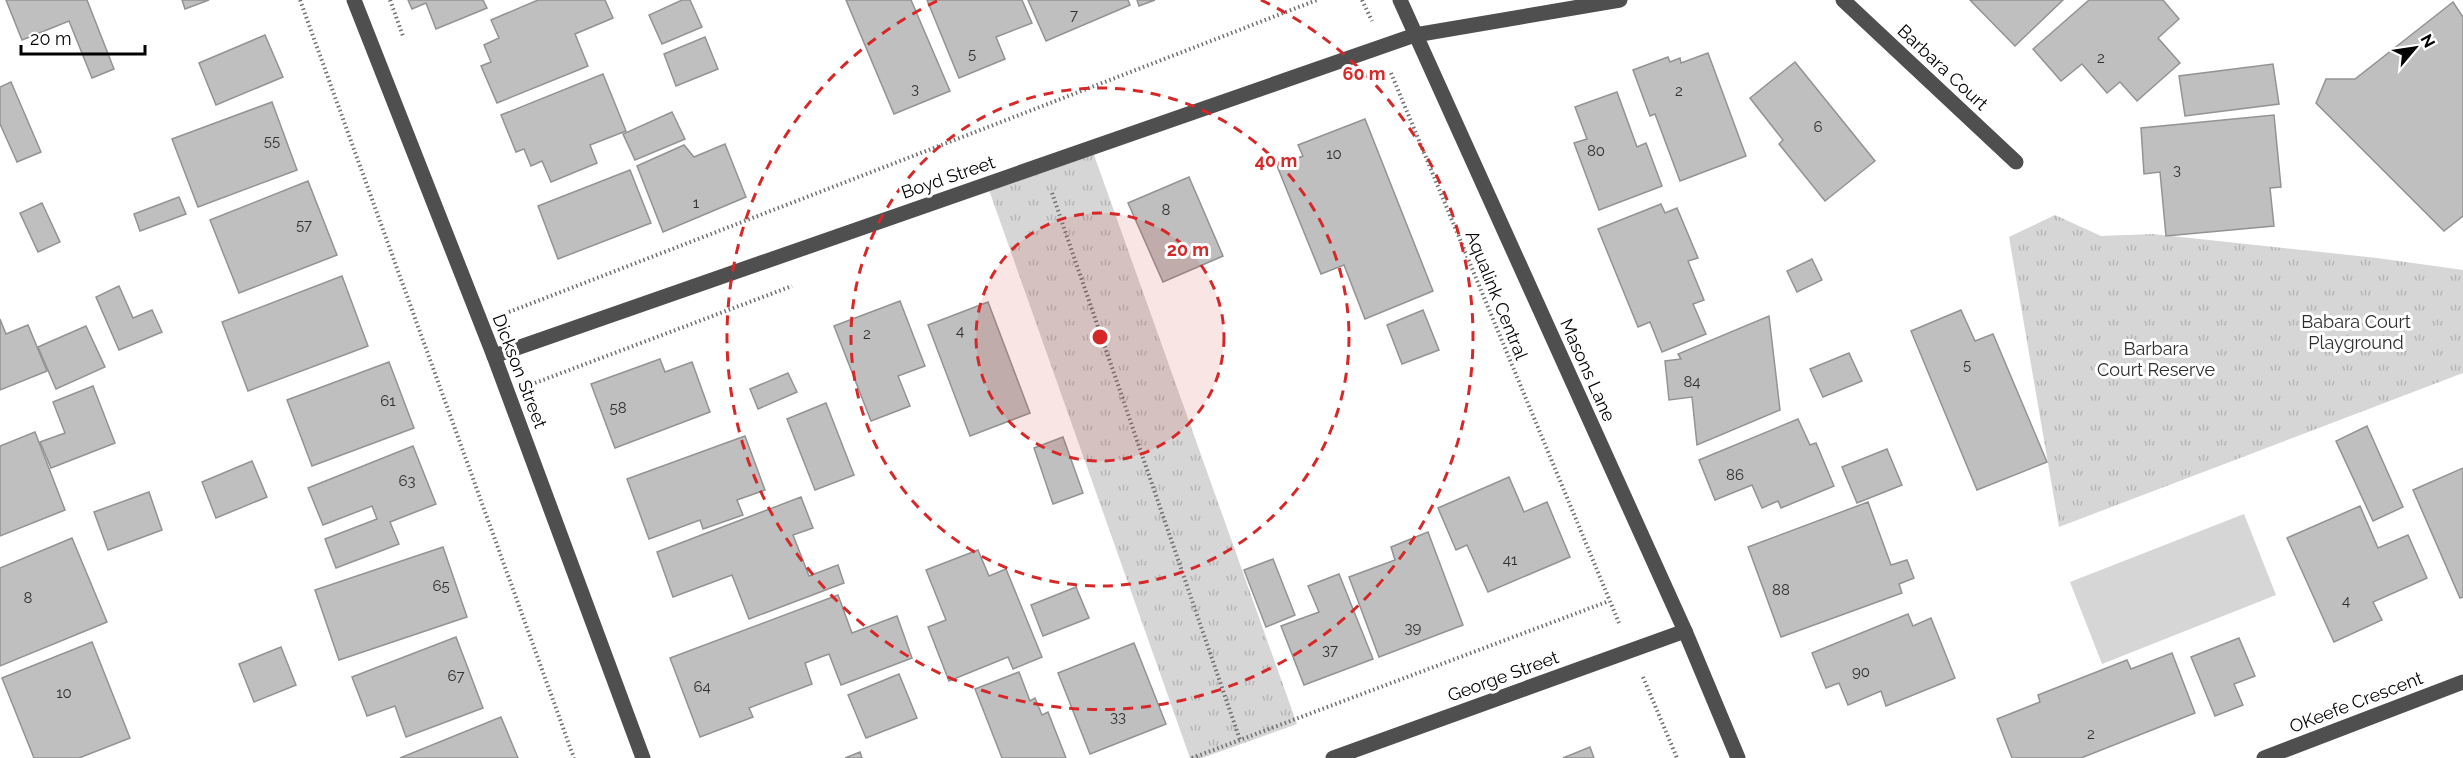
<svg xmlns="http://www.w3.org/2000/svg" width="2463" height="758" font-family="Raleway,sans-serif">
<defs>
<pattern id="park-tufts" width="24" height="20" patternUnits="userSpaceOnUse" patternTransform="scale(1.5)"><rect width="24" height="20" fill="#d6d6d6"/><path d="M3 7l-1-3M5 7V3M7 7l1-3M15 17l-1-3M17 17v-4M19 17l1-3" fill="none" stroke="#b6b6b6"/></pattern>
</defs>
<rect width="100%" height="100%" fill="#fff"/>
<polygon fill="#d6d6d6" points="2244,514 2276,595 2102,664 2070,582"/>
<g fill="url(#park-tufts)">
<polygon points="1093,152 1297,724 1202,758 1190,758 989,190"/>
<polygon points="2055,215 2101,236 2153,234 2377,258 2463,270 2463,373 2059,527 2009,237"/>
</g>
<g fill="#bfbfbf" stroke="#939393" stroke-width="1.5">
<polygon points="6,0 87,0 114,69 92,78 69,21 22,40"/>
<polygon points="182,0 209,0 185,9"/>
<polygon points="408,0 483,0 487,8 436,29 426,3 412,9"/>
<polygon points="538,0 605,0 613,18 575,34 588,66 497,103 481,66 491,62 484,45 499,38 491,20"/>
<polygon points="682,0 690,0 702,27 662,44 649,15"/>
<polygon points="846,0 911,0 950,91 894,114"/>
<polygon points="927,0 1022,0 1032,23 996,37 1005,59 959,78"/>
<polygon points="1028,0 1128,0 1130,5 1046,41"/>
<polygon points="1137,0 1155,0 1139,6"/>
<polygon points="1970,0 2063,0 2015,46"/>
<polygon points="2089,0 2163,0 2179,19 2158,38 2180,63 2137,101 2120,82 2107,93 2082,64 2061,81 2033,49"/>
<polygon points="2453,2 2463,17 2463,216 2444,231 2316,103 2326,79 2355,79"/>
<polygon points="265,35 283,77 216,105 199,63"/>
<polygon points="705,37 718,69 676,86 664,54"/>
<polygon points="1708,53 1746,156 1680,181 1655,114 1650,116 1633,70 1668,57 1670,62 1680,58 1681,63"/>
<polygon points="1795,62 1875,161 1825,201 1779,144 1783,140 1750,98"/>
<polygon points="2273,64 2279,104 2185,116 2179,76"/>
<polygon points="603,74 626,131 590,145 597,163 551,182 542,161 531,166 524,149 516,152 501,115"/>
<polygon points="11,82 41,152 17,162 0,124 0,87"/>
<polygon points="1617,92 1637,147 1646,143 1662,186 1599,210 1574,143 1587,139 1575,107"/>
<polygon points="272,102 297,170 198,207 172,139"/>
<polygon points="672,112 685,139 635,160 623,134"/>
<polygon points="2274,115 2281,187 2270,188 2274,226 2166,236 2160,172 2144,174 2141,128"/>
<polygon points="1365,119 1433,291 1365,319 1344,265 1321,274 1277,166 1303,156 1298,145"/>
<polygon points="725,144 746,197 663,232 637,166 684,145 694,157"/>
<polygon points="630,170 651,223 558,259 538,206"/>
<polygon points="1189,177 1223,256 1163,282 1128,203"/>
<polygon points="308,181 337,255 239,293 210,220"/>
<polygon points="179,197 186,214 140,231 134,214"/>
<polygon points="42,203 60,242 38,252 20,213"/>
<polygon points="1661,204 1665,213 1677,208 1698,258 1688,261 1704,300 1693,304 1706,334 1662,352 1650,322 1638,327 1598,229"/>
<polygon points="1812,259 1822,280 1797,292 1787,271"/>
<polygon points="342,276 368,346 248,391 222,322"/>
<polygon points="119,286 133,318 152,310 162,332 119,350 96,297"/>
<polygon points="900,301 925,366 898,376 910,406 871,421 834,326"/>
<polygon points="988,302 1030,413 970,436 928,325"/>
<polygon points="1423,310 1439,350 1402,364 1387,325"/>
<polygon points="1961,310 1975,341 1993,334 2047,462 1977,490 1911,331"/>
<polygon points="1769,316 1780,410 1697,445 1692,397 1669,400 1665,361 1681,359 1678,354"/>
<polygon points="0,319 6,334 28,325 47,371 0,390"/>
<polygon points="86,326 105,367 56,389 38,347"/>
<polygon points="1849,353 1862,381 1823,397 1810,369"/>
<polygon points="660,359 665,372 692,362 710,412 615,448 591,384"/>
<polygon points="389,362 414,428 312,466 287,400"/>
<polygon points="788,373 797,392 758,409 750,389"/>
<polygon points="93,386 115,443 51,468 40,442 65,433 53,402"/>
<polygon points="826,403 854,475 815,490 787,419"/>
<polygon points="1798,419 1810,445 1816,443 1834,486 1781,508 1778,501 1762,508 1752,485 1715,500 1699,460"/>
<polygon points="2367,426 2403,507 2373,521 2336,441"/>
<polygon points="35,432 65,510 0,536 0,446"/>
<polygon points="745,436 765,490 737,500 743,515 703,529 700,520 649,539 627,479"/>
<polygon points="1063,437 1083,493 1053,504 1034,448"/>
<polygon points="413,446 436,504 390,522 399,544 336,568 325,539 377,519 372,506 323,525 308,488"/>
<polygon points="1887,449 1902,485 1857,503 1842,467"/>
<polygon points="252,461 267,497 216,518 202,482"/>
<polygon points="2463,468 2463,597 2460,598 2413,490"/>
<polygon points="1509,477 1524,512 1547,502 1570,557 1488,592 1467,545 1456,550 1438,508"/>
<polygon points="149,492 162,530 108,550 94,512"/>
<polygon points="801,497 813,528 793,535 809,576 838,565 844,583 749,619 732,575 673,597 657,552"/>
<polygon points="1868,502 1891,565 1907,560 1914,578 1899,584 1902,593 1781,637 1748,547"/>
<polygon points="2360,506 2378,548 2408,535 2427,578 2373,602 2382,620 2334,642 2287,538"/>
<polygon points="1428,532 1463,625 1379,657 1349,577 1395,560 1391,547"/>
<polygon points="72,538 107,622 0,666 0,568"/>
<polygon points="443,547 467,617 339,660 315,590"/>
<polygon points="978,550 989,576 1006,569 1042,657 1013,669 1008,657 949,681 928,627 946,620 926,570"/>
<polygon points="1273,559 1295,615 1266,627 1244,570"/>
<polygon points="1339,574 1373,659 1304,685 1281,626 1319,612 1308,586"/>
<polygon points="1076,587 1089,618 1043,636 1031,605"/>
<polygon points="838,595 852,633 897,616 912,658 841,685 829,654 805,663 812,684 749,708 753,717 700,737 670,658"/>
<polygon points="1908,614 1913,626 1931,618 1955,678 1886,706 1881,691 1848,705 1839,683 1826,688 1812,653"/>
<polygon points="456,637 483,708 406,737 395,706 367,716 352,677"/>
<polygon points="2239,638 2255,676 2234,684 2243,705 2215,716 2191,657"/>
<polygon points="92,642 130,738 79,758 34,758 2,678"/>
<polygon points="1134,643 1166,724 1090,754 1058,673"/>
<polygon points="281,647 296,685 254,702 239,664"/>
<polygon points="2172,653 2195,713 2081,758 2012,758 1997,719 2040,702 2038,695 2127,660 2131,669"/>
<polygon points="1019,672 1030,701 1035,698 1042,715 1048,712 1066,758 1002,758 975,689"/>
<polygon points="899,674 917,718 866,738 848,695"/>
<polygon points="501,717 518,758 400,758"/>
<polygon points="1590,747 1594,758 1563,758"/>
<polygon points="860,752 862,758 845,758"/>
</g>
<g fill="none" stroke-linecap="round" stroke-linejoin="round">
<g stroke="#717171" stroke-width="4" stroke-dasharray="1.5 3" stroke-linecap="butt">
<polyline points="300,0 574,758"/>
<polyline points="390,0 403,36"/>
<polyline points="1362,0 1372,21"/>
<polyline points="1391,73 1619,623"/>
<polyline points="1052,193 1240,740"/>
<polyline points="509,312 1317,0"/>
<polyline points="535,383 792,286"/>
<polyline points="1643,677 1677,758"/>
<polyline points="1192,758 1609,601"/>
</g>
<g stroke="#4f4f4f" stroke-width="15">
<polyline points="354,0 494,356 643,758"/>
<polyline points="1400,0 1685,631 1738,758"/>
<polyline points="1843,0 2016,162"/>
<polyline points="494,356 1415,35 1620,0"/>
<polyline points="1333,758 1685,631"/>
<polyline points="2264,758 2463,682"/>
</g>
</g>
<circle cx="1100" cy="337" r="124" fill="#d62828" fill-opacity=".12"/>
<g fill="none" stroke="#d62828" stroke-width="3" stroke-dasharray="10 8">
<circle cx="1100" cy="337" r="124"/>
<circle cx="1100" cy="337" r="249"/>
<path d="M1261 0A373 373 0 1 1 939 0"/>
</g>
<g text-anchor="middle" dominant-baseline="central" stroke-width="6" stroke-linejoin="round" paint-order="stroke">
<g font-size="15" fill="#303030">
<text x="1074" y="15">7</text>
<text x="972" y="54">5</text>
<text x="2101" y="58">2</text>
<text x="915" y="89">3</text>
<text x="1679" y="91">2</text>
<text x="1818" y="127">6</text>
<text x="272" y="141">55</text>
<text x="1596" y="151">80</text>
<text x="1334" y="154">10</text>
<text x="2177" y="170">3</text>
<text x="696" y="203">1</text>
<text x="1166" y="210">8</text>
<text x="304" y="225">57</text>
<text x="960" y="331">4</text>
<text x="867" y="334">2</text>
<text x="1967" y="365">5</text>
<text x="1692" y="382">84</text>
<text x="388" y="401">61</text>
<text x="618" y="408">58</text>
<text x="1735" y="475">86</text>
<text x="407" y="481">63</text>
<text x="1510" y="560">41</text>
<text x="441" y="586">65</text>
<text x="1781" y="590">88</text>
<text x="28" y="598">8</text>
<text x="2346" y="601">4</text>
<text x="1413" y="628">39</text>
<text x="1330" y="650">37</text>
<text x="1861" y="672">90</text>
<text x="456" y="676">67</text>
<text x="702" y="687">64</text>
<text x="64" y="693">10</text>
<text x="1118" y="717">33</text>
<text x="2091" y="734">2</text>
</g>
<g font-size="18" fill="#000" stroke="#fff">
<text transform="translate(1943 67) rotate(43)">Barbara Court</text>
<text transform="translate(948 177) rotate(-19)">Boyd Street</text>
<text transform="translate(1497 295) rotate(68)">Aqualink Central</text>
<text transform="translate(1588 370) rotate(66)">Masons Lane</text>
<text transform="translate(520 371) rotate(69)">Dickson Street</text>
<text transform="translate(1503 676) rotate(-20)">George Street</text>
<text transform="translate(2356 702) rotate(-21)">OKeefe Crescent</text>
</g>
<g font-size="18" fill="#2d2d2d" stroke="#fff">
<text x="2356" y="321">Babara Court<tspan x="2356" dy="21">Playground</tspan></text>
<text x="2156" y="348">Barbara<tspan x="2156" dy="21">Court Reserve</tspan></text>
</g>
</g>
<circle cx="1100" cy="337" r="9" fill="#d62828" stroke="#fff" stroke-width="3"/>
<g font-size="18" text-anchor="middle" font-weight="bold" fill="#d62828" stroke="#fff" stroke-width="6" stroke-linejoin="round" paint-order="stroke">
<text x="1364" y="80">60 m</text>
<text x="1276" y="167">40 m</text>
<text x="1188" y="256">20 m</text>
</g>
<g transform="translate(2415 48) rotate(61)" stroke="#ffffff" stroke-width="4.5" paint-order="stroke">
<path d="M0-4.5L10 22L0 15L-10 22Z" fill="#000000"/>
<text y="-9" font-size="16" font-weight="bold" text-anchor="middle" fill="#000000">N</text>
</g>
<path d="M21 45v9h124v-9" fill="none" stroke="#000000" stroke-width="3"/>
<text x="30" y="45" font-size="18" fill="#000000" stroke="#ffffff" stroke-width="4.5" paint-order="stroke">20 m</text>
</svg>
